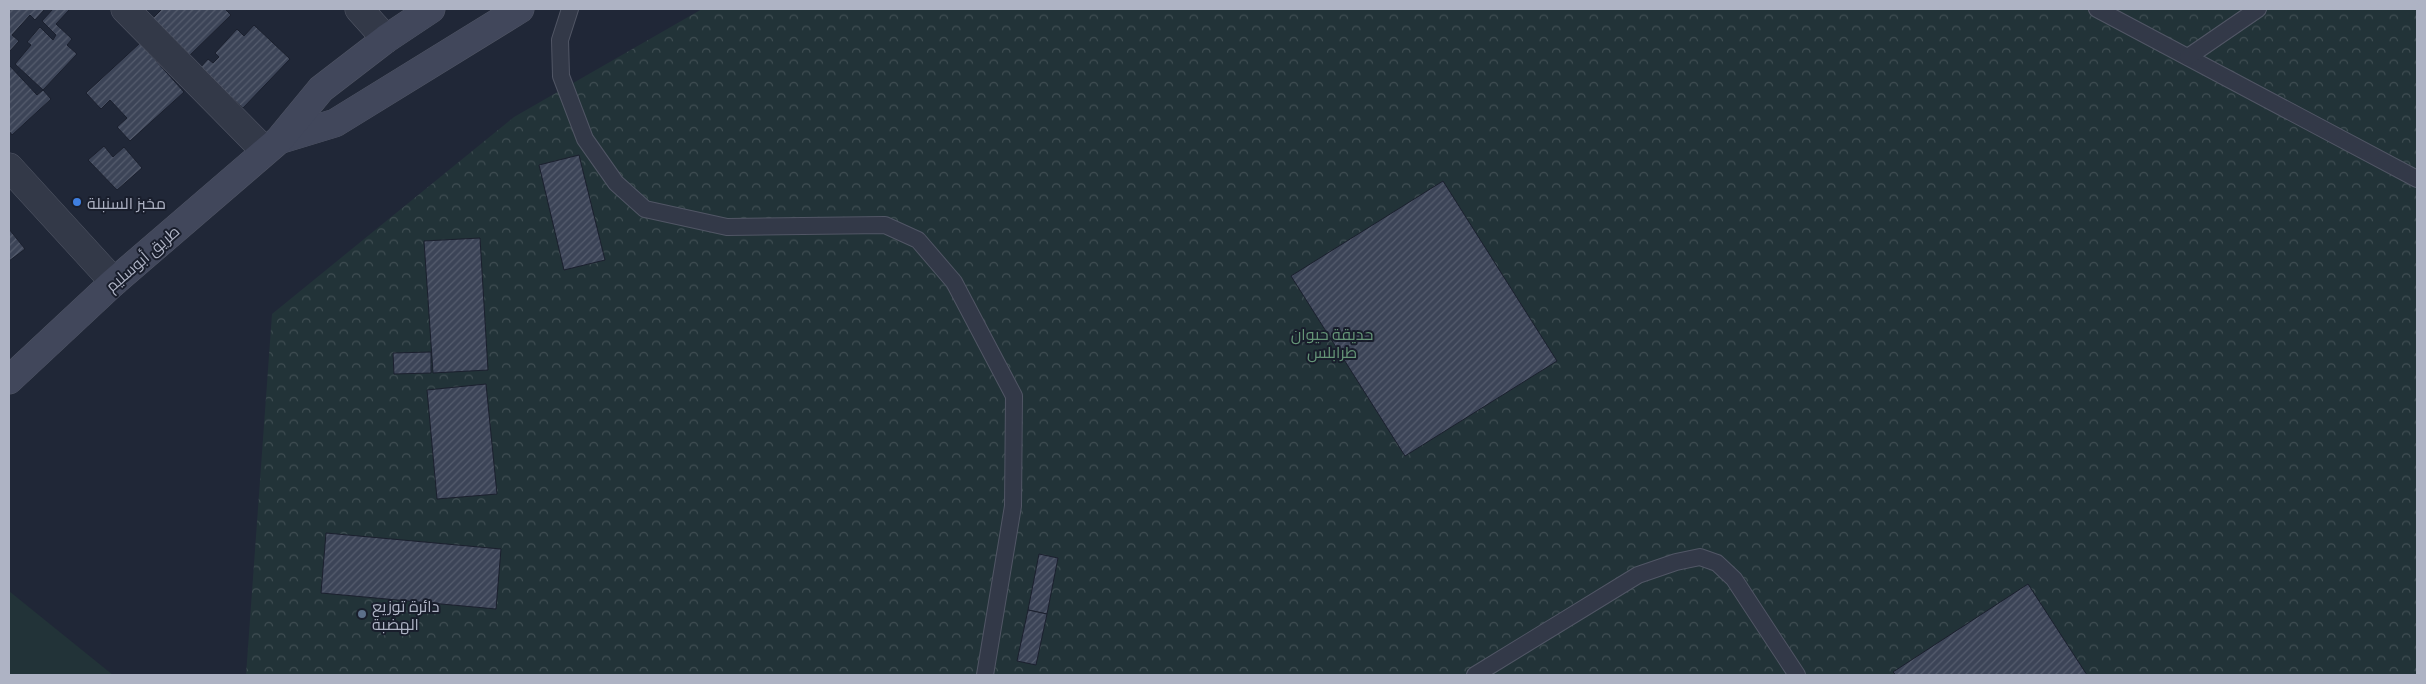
<svg xmlns="http://www.w3.org/2000/svg" width="2426" height="684" font-family="'Exo 2',Cairo,sans-serif">
<defs>
<pattern id="forest-crowns" width="20" height="18" patternUnits="userSpaceOnUse" patternTransform="scale(1.25)"><rect width="20" height="18" fill="#223338"/><path d="M2 6a3 3 0 1 1 6 0M12 15a3 3 0 1 1 6 0" fill="none" stroke="#404e53"/></pattern>
<pattern id="building-hatch" width="6" height="6" patternUnits="userSpaceOnUse" patternTransform="scale(1.25)"><rect width="6" height="6" fill="#3c4457"/><path d="M-1 1l2-2M0 6l6-6M5 7l2-2" fill="none" stroke="#565d6e"/></pattern>
</defs>
<rect width="100%" height="100%" fill="#202737"/>
<polygon fill="url(#forest-crowns)" points="702,9 2417,9 2417,675 246,675 272,314 514,117"/>
<polygon fill="#223338" points="9,590 9,591 113,675 9,675"/>
<g fill="url(#building-hatch)" stroke="#1b202e">
<polygon points="9,9 45,9 35,20 30,15 12,35 19,41 9,52"/>
<polygon points="53,9 70,9 56,24 72,39 67,45 77,54 43,90 15,64 31,45 27,42 40,27 53,40 56,35 42,21"/>
<polygon points="162,9 225,9 231,15 186,59 149,22"/>
<polygon points="254,25 290,59 243,108 200,68 208,59 213,63 219,57 215,53 237,29 244,36"/>
<polygon points="140,43 184,92 130,141 117,127 127,118 110,100 101,109 86,93"/>
<polygon points="9,65 37,95 43,90 51,99 12,135 9,131"/>
<polygon points="104,146 113,157 124,147 142,168 117,190 88,160"/>
<polygon points="579,155 605,260 564,270 539,165"/>
<polygon points="1443,181 1557,361 1405,456 1291,276"/>
<polygon points="9,229 25,249 9,261"/>
<polygon points="480,238 488,370 433,373 424,241"/>
<polygon points="431,352 431,373 394,374 393,353"/>
<polygon points="486,384 497,494 437,499 427,390"/>
<polygon points="326,533 501,549 496,609 321,593"/>
<polygon points="1039,554 1058,558 1047,614 1028,610"/>
<polygon points="2028,584 2087,675 1896,675 1893,672"/>
<polygon points="1028,610 1047,614 1036,665 1017,661"/>
</g>
<g fill="none" stroke-linecap="round" stroke-linejoin="round">
<defs>
<g id="lane">
<polyline points="570,9 560,40 561,76 585,139 616,183 645,209 727,227 885,225 918,240 954,282 1014,396 1013,506 985,675"/>
<polyline points="2097,9 2417,179"/>
<polyline points="2188,57 2258,9"/>
<polyline points="1475,675 1638,575 1676,562 1700,557 1717,563 1734,579 1797,675"/>
</g>
<g id="street">
<polyline points="125,9 265,151"/>
<polyline points="359,9 386,39"/>
<polyline points="9,167 114,282"/>
</g>
<g id="secondary">
<polyline points="279,140 335,123 520,9"/>
<polyline points="9,380 114,282 279,140 321,89 386,39 431,9"/>
</g>
</defs>
<use href="#lane" stroke="#515665" stroke-width="18"/>
<use href="#street" stroke="#515665" stroke-width="29"/>
<use href="#secondary" stroke="#515665" stroke-width="29"/>
<use href="#lane" stroke="#333948" stroke-width="16"/>
<use href="#street" stroke="#333948" stroke-width="28"/>
<use href="#secondary" stroke="#41475b" stroke-width="28"/>
</g>
<circle fill="#3f7fe0" stroke="#191e2c" stroke-width="2" cx="77" cy="202" r="5"/>
<circle fill="#5c6f8a" stroke="#191e2c" stroke-width="2" cx="362" cy="614" r="5"/>
<g text-anchor="middle" dominant-baseline="central" stroke-width="4" stroke-linejoin="round" paint-order="stroke">
<g font-size="16" fill="#aeb3c4" stroke="#191e2c" text-anchor="start">
<text x="87" y="202">مخبز السنبلة</text>
<text x="372" y="605">دائرة توزيع<tspan x="372" dy="18">الهضبة</tspan></text>
</g>
<g font-size="16" fill="#aeb3c4" stroke="#191e2c">
<text transform="translate(142 258) rotate(-41)">طريق أبوسليم</text>
</g>
<g font-size="16" fill="#659577" stroke="#191e2c">
<text x="1332" y="333">حديقة حيوان<tspan x="1332" dy="18">طرابلس</tspan></text>
</g>
</g>
<rect width="2426" height="684" fill="none" stroke="#aeb3c4" stroke-width="20"/>
</svg>
